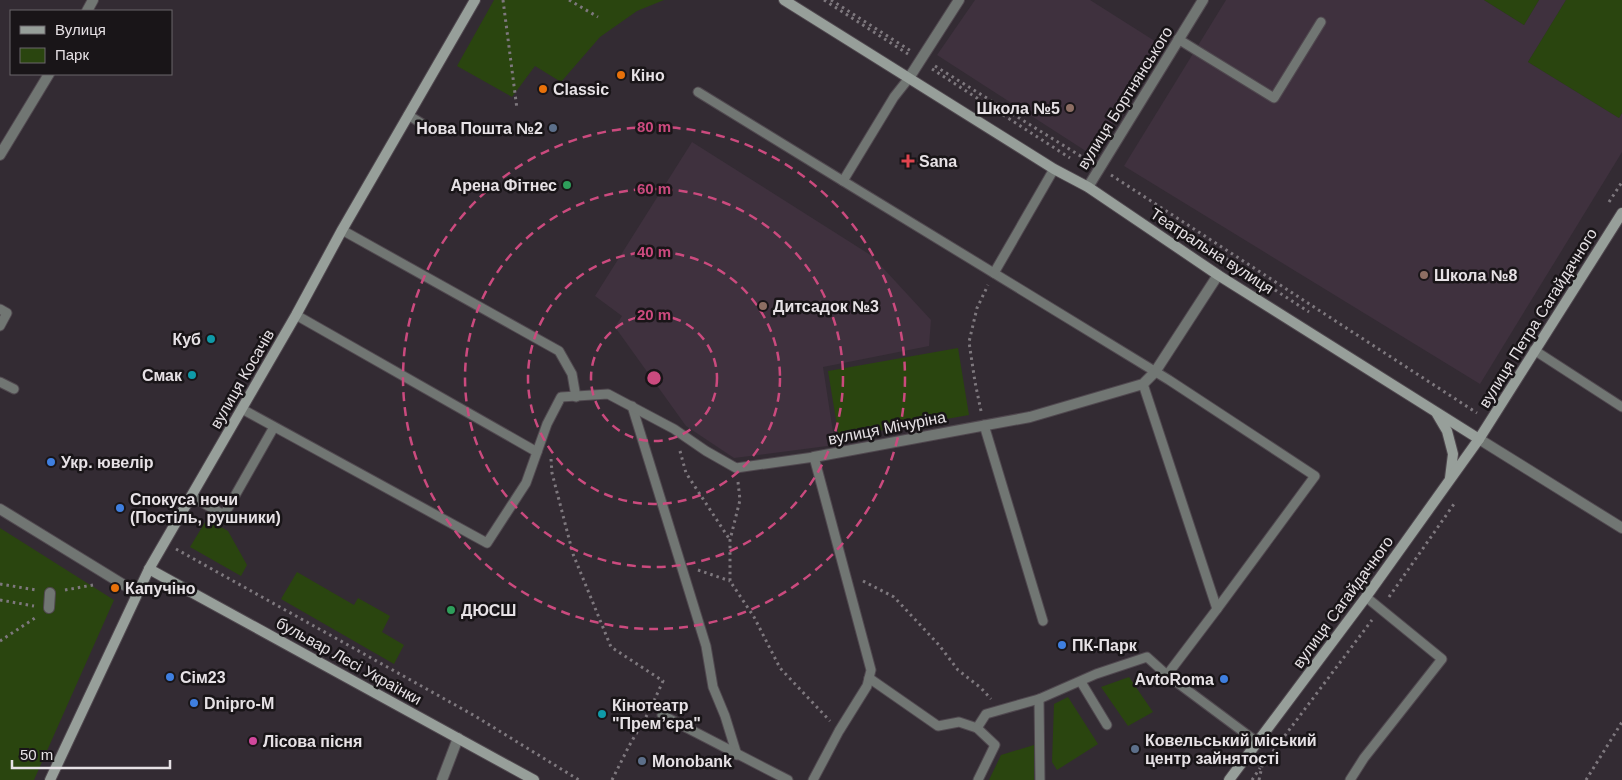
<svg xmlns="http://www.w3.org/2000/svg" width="1622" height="780" font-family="Arial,sans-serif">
<rect width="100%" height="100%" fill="#332b33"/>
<g fill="#3f313e">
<polygon points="975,0 1090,0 1161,45 1092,155 937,55"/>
<polygon points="1226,0 1484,0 1524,25 1539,0 1566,0 1528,62 1619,118 1622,113 1622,152 1480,384 1124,166"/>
<polygon points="692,142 872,256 931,320 929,346 823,367 835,445 734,458 686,426 615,327 622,316 595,296"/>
</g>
<g fill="#2a450f">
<polygon points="494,0 664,0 637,11 600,37 561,82 535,66 512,97 457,66"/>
<polygon points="1484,0 1539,0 1524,25"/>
<polygon points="1566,0 1622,0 1622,113 1619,118 1528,62"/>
<polygon points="958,348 969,415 839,438 828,371"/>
<polygon points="207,519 228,531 247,565 241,576 190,547"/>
<polygon points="0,528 114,600 34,780 0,780"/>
<polygon points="297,572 354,605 358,598 390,616 382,632 404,645 394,664 281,599"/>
<polygon points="1129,677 1153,712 1128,726 1101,687"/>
<polygon points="1068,697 1098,744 1057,770 1052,762 1054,704"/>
<polygon points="1034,745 1034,780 989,780 1001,755"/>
</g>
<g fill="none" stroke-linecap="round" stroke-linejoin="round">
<defs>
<g id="lane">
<polyline points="1178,39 1274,98 1321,22"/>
<polyline points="909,78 894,97 843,181 1169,380 1315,476 1217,609"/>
<polyline points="698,92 843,181"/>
<polyline points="408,115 434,131"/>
<polyline points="342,230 559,351 572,374 576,397"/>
<polyline points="994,273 1054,169"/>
<polyline points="0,309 7,313 0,326"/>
<polyline points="296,315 537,452"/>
<polyline points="1534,350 1622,407"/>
<polyline points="0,382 14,389"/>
<polyline points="1143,384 1217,609 1167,675"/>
<polyline points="632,406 706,646 713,687 725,716 737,755"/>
<polyline points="242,409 487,543 526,483 547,424 561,397 608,394 674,429 706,451 736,468 814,457 871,670 867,686 839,731 813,780"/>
<polyline points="984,425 1043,621"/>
<polyline points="191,496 224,515 274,427"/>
<polyline points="869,678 938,726 959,722 977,728 986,714 1039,699 1096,674 1147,657 1167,675 1257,742"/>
<polyline points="1081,682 1107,725"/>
<polyline points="1039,699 1040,780"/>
<polyline points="662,715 788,780"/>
<polyline points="977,728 995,745 978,780"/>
<polyline points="1350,780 1364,758 1442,659 1366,597"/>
</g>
<g id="street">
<polyline points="87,11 93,0"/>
<polyline points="909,78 959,0"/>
<polyline points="0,155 49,74"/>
<polyline points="1088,187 1203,0"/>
<polyline points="1479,439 1622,528"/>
<polyline points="814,457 1030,417 1143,384 1155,372 1218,275"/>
<polyline points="0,509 137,593"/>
<polyline points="49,608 50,593"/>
<polyline points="442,780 458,738"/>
</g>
<g id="secondary">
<polyline points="784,0 1054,169 1088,187 1218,275 1479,439"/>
<polyline points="1437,414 1447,431 1453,454 1450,478"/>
<polyline points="149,569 534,780"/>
<polyline points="50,780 149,569 296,315 342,230 475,0"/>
<polyline points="1229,780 1366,597 1479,439 1622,213"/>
</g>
</defs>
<use href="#lane" stroke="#50484f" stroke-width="11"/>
<use href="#street" stroke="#50484f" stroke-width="12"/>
<use href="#secondary" stroke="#50484f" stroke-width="12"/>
<g stroke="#7e787e" stroke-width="3" stroke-dasharray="2.5 4" stroke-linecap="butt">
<polyline points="503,0 517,109"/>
<polyline points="569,0 598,17"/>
<polyline points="824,0 908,54"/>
<polyline points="831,0 911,51"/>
<polyline points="935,66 1087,160"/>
<polyline points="932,69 1070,158"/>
<polyline points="1111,175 1477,413"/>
<polyline points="1609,202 1622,182"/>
<polyline points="1193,237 1309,312"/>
<polyline points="981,411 975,382 969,342 977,308 988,285"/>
<polyline points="680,451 686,473 730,540"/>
<polyline points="551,459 552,473 573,554 611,647 663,681 653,703"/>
<polyline points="738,482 740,500 730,540 730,581 754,617 780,668 830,721"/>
<polyline points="176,549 475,716 579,780"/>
<polyline points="698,570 730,581"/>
<polyline points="863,581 894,597 939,645 958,670 981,688 991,699"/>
<polyline points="0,584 36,590"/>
<polyline points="65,590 93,585"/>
<polyline points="1389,597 1454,504"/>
<polyline points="0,600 34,606"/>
<polyline points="1334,610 1373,556"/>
<polyline points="0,641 38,616"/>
<polyline points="612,780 629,746 647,715"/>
<polyline points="1252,780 1260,768"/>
<polyline points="1259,780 1262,766 1372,620"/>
<polyline points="1586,780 1622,722"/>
</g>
<use href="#lane" stroke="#717673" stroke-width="9"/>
<use href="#street" stroke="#717673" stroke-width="10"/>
<use href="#secondary" stroke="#979f9a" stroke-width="10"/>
</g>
<g fill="none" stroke="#cb4a7e" stroke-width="2.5" stroke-dasharray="9 6">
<circle cx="654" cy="378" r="63"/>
<circle cx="654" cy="378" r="126"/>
<circle cx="654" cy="378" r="189"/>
<circle cx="654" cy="378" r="251"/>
</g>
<g fill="#e8710a" stroke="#191518" stroke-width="2">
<circle cx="621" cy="75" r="5"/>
<circle cx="543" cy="89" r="5"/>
<circle cx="115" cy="588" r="5"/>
</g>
<g fill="#8d6e63" stroke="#191518" stroke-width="2">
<circle cx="1070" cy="108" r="5"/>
<circle cx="1424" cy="275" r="5"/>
<circle cx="763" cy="306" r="5"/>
</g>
<g fill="#5c6f8a" stroke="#191518" stroke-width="2">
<circle cx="553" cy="128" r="5"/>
<circle cx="1135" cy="749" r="5"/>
<circle cx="642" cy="761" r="5"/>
</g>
<path fill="#e0444e" stroke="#191518" stroke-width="2" d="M905.5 153.5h5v5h5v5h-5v5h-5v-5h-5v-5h5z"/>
<g fill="#2e9e5b" stroke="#191518" stroke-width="2">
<circle cx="567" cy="185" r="5"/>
<circle cx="451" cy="610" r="5"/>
</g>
<g fill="#0f9aa8" stroke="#191518" stroke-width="2">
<circle cx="211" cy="339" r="5"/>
<circle cx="192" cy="375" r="5"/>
<circle cx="602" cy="714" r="5"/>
</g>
<g fill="#3f7fe0" stroke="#191518" stroke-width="2">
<circle cx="51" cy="462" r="5"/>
<circle cx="120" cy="508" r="5"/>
<circle cx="1062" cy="645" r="5"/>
<circle cx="170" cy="677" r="5"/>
<circle cx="1224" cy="679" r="5"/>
<circle cx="194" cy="703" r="5"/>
</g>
<circle fill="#d1479c" stroke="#191518" stroke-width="2" cx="253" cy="741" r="5"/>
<g text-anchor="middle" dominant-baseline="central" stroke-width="5" stroke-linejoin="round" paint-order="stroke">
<g font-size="16" font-weight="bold" fill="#e6e1e5" stroke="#191518" text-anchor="start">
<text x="631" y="75">Кіно</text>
<text x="553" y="89">Classic</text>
<text x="1060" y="108" text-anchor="end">Школа №5</text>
<text x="543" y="128" text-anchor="end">Нова Пошта №2</text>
<text x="919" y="161">Sana</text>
<text x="557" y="185" text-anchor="end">Арена Фітнес</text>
<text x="1434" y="275">Школа №8</text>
<text x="773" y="306">Дитсадок №3</text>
<text x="201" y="339" text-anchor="end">Куб</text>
<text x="182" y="375" text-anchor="end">Смак</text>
<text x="61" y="462">Укр. ювелір</text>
<text x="130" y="499">Спокуса ночи<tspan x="130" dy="18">(Постіль, рушники)</tspan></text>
<text x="125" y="588">Капучіно</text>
<text x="461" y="610">ДЮСШ</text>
<text x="1072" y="645">ПК-Парк</text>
<text x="180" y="677">Сім23</text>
<text x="1214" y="679" text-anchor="end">AvtoRoma</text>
<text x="204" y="703">Dnipro-M</text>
<text x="612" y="705">Кінотеатр<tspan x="612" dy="18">"Прем’єра"</tspan></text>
<text x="1145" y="740">Ковельський міський<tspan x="1145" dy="18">центр зайнятості</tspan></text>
<text x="263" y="741">Лісова пісня</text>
<text x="652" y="761">Monobank</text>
</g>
<g font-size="16" fill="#e6e1e5" stroke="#191518">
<text transform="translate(1125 98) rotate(-58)">вулиця Бортнянського</text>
<text transform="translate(1212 251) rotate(33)">Театральна вулиця</text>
<text transform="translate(1538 318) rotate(-58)">вулиця Петра Сагайдачного</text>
<text transform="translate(242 379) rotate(-60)">вулиця Косачів</text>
<text transform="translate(887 428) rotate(-11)">вулиця Мічуріна</text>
<text transform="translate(1343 602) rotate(-54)">вулиця Сагайдачного</text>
<text transform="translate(349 661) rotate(29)">бульвар Лесі Українки</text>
</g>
</g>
<circle cx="654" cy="378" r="8" fill="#cb4a7e" stroke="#191518" stroke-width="2.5"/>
<g font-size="15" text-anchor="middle" font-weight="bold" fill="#cb4a7e" stroke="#191518" stroke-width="5" stroke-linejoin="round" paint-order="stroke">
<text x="654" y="132">80 m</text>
<text x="654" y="194">60 m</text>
<text x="654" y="257">40 m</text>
<text x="654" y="320">20 m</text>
</g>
<rect x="10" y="10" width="162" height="65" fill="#191518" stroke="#6b676a"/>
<rect x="20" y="26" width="25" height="8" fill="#979f9a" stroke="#6b676a"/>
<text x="55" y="35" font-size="15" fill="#e6e1e5">Вулиця</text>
<rect x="20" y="48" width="25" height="15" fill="#2a450f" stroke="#6b676a"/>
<text x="55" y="60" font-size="15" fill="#e6e1e5">Парк</text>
<path d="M12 760v8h158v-8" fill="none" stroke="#e6e1e5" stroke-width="2.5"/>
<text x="20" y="760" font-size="15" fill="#e6e1e5" stroke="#191518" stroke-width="4" paint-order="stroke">50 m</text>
</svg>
